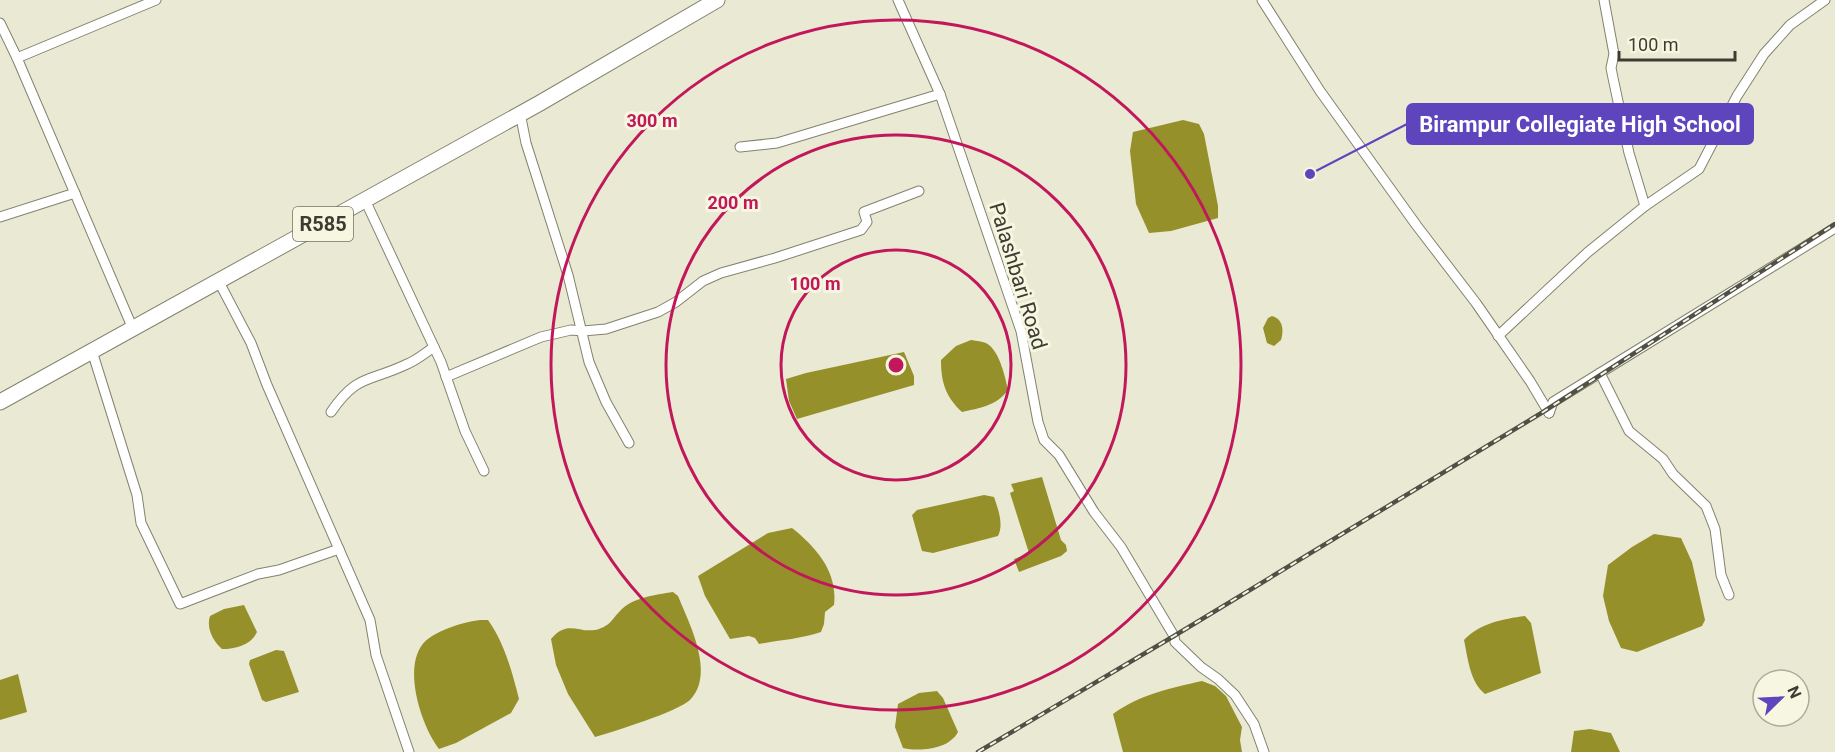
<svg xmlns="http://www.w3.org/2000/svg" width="1835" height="752" font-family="Roboto,sans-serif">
<rect width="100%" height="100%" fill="#eaead4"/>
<g fill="#959029">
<polygon points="1183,120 1199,124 1204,134 1218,206 1218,218 1171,231 1149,233 1136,204 1130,151 1133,132"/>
<path d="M1272 316C1283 319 1284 330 1281 340L1274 346 1267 343 1263 328 1268 318Z"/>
<path d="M971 340C976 341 985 341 989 345 1000 354 1005 376 1008 390 996 406 980 408 962 412 946 397 941 383 941 360L956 346Z"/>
<polygon points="904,352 914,376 914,385 797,419 789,401 786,379 806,373"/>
<polygon points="1042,477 1061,540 1066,545 1067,551 1061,556 1019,572 1014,559 1029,553 1010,493 1014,491 1011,484"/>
<path d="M984 495 994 497C998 509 1004 524 998 536L933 553 922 551 912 515 917 510Z"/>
<path d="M792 528C816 547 838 572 834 605L825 612 824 624 821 632C801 639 779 640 759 644L755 638 749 636 730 639 705 596 698 576 768 533Z"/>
<polygon points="1654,534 1681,538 1692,562 1705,620 1702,626 1637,652 1621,648 1609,621 1603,596 1608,565 1632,547"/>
<path d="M673 592 678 596C689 623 716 674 690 700 677 712 615 731 595 737L568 694 556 665 551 639C568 618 580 635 599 629 612 624 611 620 620 611 633 597 655 595 673 592Z"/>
<path d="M244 605 257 632C251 645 236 649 222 649 213 641 206 628 210 616L224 609Z"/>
<path d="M1525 616 1531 623 1541 673 1485 694C1470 682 1468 659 1464 640 1480 623 1503 619 1525 616Z"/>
<path d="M480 620H488C505 644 512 672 519 699L511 713 456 743 439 749C422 727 403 671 422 645 432 631 464 622 480 620Z"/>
<polygon points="276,650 284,651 299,692 266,702 262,700 249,664 250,660"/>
<polygon points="18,674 27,712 0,720 0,680"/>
<path d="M1202 681 1215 686 1226 696 1242 727 1240 740 1242 752H1123L1113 714C1139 695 1170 688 1202 681Z"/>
<path d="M937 691 943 698 958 732C949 749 921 752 903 748L895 727 898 704 919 693Z"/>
<polygon points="1590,729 1611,733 1620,752 1571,752 1574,731"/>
</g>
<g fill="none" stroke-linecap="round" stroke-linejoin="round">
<defs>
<g id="street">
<polyline points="898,0 940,94 1021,331 1038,422 1044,440 1059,455 1094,512 1121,547 1174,636 1175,642 1201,667 1218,679 1235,695 1254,724 1264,752"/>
<polyline points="1262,0 1320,91 1417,226 1476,303 1530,381 1549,413"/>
<polyline points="1604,0 1614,54 1611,68 1613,78 1629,153 1645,206"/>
<polyline points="0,23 17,58 133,329"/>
<polyline points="17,58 156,0"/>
<polyline points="520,113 526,143 568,275 589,362 606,402 629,443"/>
<polyline points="740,147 777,143 940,94"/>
<polyline points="365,200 441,362 465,431 484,471"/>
<polyline points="0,217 75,193"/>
<polyline points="219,282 251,343 267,385 370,620 376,655 409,752"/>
<polyline points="1498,336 1588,252 1645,206 1699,169 1737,96 1764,54 1790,25 1825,0"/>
<polyline points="92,351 137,495 141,523 180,604 258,574 279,570 339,549"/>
<polyline points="1600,373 1629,431 1663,459 1673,474 1706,506 1715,529 1721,575 1729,595"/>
<polyline points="446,377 541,337 571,330 583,331 606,329 658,312 676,302 703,281 721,273 775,258 861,230 867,222 864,212 919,191"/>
<path d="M331 412C357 374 369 382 405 365 416 361 425 353 434 347"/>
<polyline points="1549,413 1553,402 1835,228"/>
</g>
<polyline id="primary" points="0,402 540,103 717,0"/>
</defs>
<use href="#street" stroke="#82826e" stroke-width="11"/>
<use href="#primary" stroke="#82826e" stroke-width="17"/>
<use href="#street" stroke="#fff" stroke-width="9"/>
<use href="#primary" stroke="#fff" stroke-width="15"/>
<defs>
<polyline id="rail" points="978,752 1174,636 1543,412 1835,224"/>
</defs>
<use href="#rail" stroke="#505046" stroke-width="4.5"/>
<use href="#rail" stroke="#f7f7e1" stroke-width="2" stroke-dasharray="7" stroke-linecap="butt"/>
</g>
<g fill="none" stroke="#c2185b" stroke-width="3">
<circle cx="896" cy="365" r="115"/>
<circle cx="896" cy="365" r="230"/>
<circle cx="896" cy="365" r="345"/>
</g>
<g text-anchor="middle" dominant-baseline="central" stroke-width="6" stroke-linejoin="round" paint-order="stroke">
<rect fill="#f7f7e1" stroke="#747467" stroke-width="1.5" x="293" y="207" width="60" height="34" rx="4.5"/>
<g font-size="20" font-weight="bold" fill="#3c3c33">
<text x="323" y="224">R585</text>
</g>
<g font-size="21" fill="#3c3c33" stroke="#f7f7e1">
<text transform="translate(1018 276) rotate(73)">Palashbari Road</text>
</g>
</g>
<circle cx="896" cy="365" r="9" fill="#c2185b" stroke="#f7f7e1" stroke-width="3"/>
<g font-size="18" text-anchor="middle" font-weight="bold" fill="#c2185b" stroke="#f7f7e1" stroke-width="6" stroke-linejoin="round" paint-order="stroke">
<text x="652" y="127">300 m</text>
<text x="733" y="209">200 m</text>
<text x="815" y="290">100 m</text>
</g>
<path fill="none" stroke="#5e45be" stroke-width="2" d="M1310 174L1407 124"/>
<circle fill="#5e45be" stroke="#f7f7e1" stroke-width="2" cx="1310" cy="174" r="6"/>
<rect fill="#5e45be" stroke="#5e45be" stroke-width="2" x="1407" y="104" width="346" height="40" rx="6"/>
<g font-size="22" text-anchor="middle" font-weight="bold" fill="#fff">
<text x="1580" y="132">Birampur Collegiate High School</text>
</g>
<g transform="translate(1781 698) rotate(66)"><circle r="28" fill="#f7f7e1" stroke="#acac9b" stroke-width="1.5"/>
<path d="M0-4.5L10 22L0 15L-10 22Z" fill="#5e45be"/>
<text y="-9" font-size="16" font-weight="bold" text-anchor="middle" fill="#3c3c33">N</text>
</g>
<path d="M1619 51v9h116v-9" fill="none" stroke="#3c3c33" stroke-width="3"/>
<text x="1628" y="51" font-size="18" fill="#3c3c33" stroke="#f7f7e1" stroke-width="4.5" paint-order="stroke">100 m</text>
</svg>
